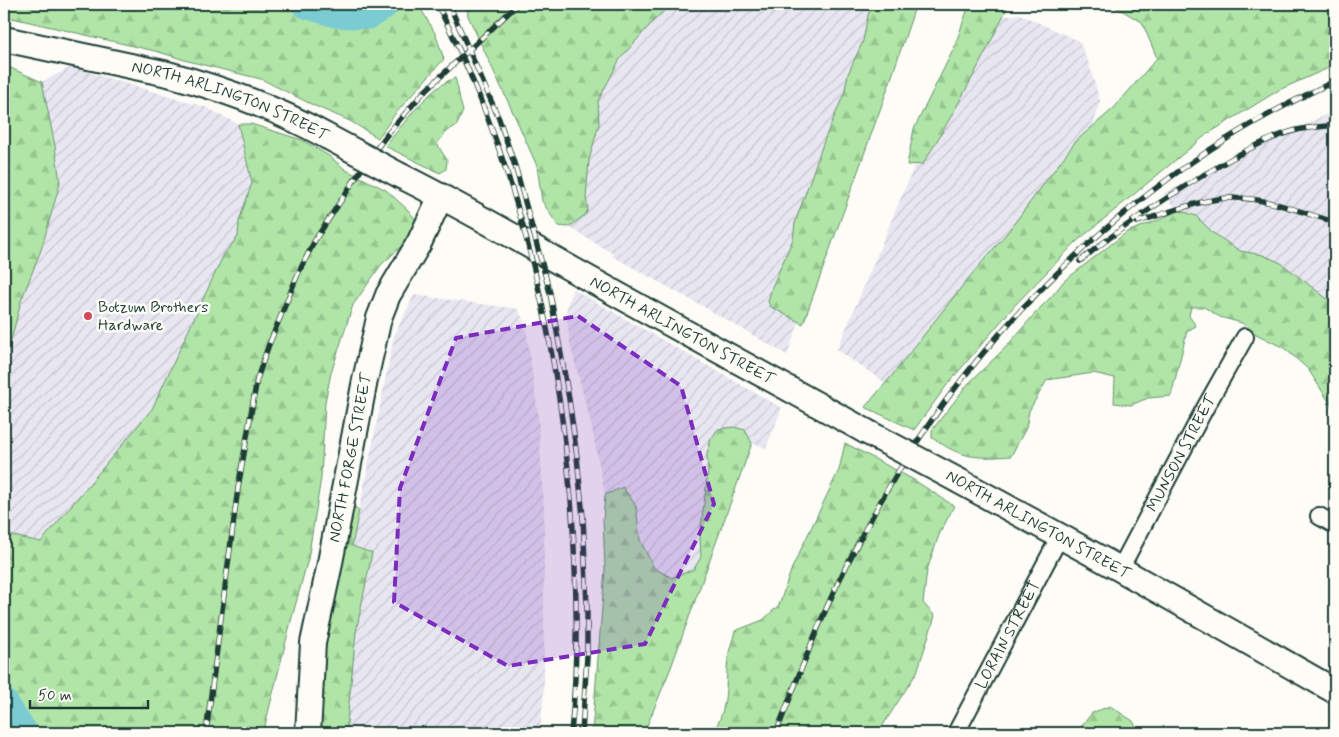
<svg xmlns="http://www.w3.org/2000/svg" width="1339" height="737" font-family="Mynerve,sans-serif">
<defs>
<pattern id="industrial-furrows" width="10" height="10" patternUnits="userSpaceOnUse" patternTransform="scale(1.25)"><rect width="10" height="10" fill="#e8e6f1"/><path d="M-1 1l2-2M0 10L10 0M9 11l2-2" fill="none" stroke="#c7c6cf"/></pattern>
<pattern id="forest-firs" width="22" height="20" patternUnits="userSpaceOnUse" patternTransform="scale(1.25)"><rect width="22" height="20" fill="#b0e5a7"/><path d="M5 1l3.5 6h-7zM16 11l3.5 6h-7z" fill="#97c590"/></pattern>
</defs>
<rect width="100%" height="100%" fill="#fdfcf7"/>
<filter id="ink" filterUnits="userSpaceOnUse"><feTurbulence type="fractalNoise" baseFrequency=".02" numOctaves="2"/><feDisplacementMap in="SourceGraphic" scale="10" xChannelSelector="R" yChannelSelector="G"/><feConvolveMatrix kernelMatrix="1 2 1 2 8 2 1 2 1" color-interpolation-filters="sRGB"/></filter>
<g filter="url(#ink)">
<g fill="url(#industrial-furrows)">
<polygon points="672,4 888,4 771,307 799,322 787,355 713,312 612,256 613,254 569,227 581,204 598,101 620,59 655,19"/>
<polygon points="1019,14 1079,41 1089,64 1100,101 1088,146 893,388 837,350 969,36 982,19"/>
<polygon points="71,67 205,107 238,124 252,183 239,221 238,237 224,254 152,409 41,542 4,534 4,368 21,301 41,250 60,183 55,146 42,82"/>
<polygon points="1335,110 1335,305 1263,255 1240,251 1213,233 1196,216 1178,210 1163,194"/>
<polygon points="573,289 782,408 766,448 752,443 745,430 707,454 708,472 700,534 701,557 694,569 672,578 654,568 640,540 636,506 624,487 605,495 591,424 570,344 566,311"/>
<polygon points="414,295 518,309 526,327 538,414 544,509 544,689 540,733 346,733 356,632 372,553 352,546 394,336"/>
</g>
<g fill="url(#forest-firs)" stroke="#68916e">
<polygon points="4,4 418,4 435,33 444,59 395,114 378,138 350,121 315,106 261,79 188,61 159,52 8,17 4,15"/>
<polygon points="467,4 672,4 655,19 620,59 598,101 599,124 589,160 586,198 588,208 586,214 569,227 558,226 542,201 537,166 517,121 468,16"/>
<polygon points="872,4 916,4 890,82 803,324 771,307 768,302 772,287 793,239 795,223 825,138 844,94 848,74 863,41 868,15"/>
<path d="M972 4H1009C983 59 955 112 923 164L907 165 914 129 954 48 967 11Z"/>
<polygon points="1110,4 1335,4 1335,65 1279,90 1206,135 1076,242 1015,305 947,385 914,430 865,407 890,378 967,280 1007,233 1076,141 1114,108 1157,58 1142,22"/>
<polygon points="4,65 42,82 55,146 60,183 41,250 21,301 4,368"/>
<path d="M455 78C459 89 459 100 463 111L457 125 446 132 437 144 447 160 446 169 440 173 385 146C403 125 430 86 455 78Z"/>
<polygon points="238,124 251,124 302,140 329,156 346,170 386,190 408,210 416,220 406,242 381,265 353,305 331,373 325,402 321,478 308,559 291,621 263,733 4,733 4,534 41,542 152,409 224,254 238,237 239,221 252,183"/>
<path d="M1178 210 1196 216 1213 233 1240 251 1263 255 1281 263 1335 305V411L1308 369 1284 348 1256 334 1242 323 1220 317 1204 307H1191L1189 316 1196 326 1187 331 1171 396 1148 398 1131 405 1114 403 1115 378 1093 373 1047 380 1029 411 1026 428 1011 456C996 457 978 459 963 454 952 451 942 444 932 438V430L968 384 1007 346 1038 310 1052 296 1064 281 1127 232 1159 220Z"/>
<polygon points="734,427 745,430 752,443 670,670 644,733 592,733 605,569 603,520 605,495 623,487 636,506 640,540 654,568 672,578 694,569 701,557 700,534 708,472 707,454 711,439 718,429"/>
<path d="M845 443 914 480 954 506 939 535 927 570 923 603 935 616 917 672 878 733H712C729 710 725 684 728 658 729 649 733 640 735 631L763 620 779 605 792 568 839 470Z"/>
<polygon points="350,504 359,510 352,546 372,553 356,632 346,733 313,733 321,642"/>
<polygon points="1110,706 1133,721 1139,733 1076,733 1092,713"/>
</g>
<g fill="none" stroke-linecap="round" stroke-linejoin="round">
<g stroke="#7acbd2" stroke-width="29">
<polyline points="306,4 336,13 368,15 385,4"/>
<polyline points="4,703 8,711 24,733"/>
</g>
<defs>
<g id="street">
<polyline points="1319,516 1335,525"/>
<path id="s1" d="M1120 569 1205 408 1245 337"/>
<path id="s2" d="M956 733 1060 536"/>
</g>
<g id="secondary">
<path id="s3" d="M4 39 168 74C224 89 278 109 328 137"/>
<path id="s4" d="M401 176C470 210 536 250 604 287 691 336 779 383 867 432"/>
<polyline points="959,481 1120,569 1335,691"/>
<path id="s5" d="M308 733 313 643 329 568 365 380 379 318 388 295 419 243 441 196"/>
</g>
</defs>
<use href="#street" stroke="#1f3d34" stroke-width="20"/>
<use href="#secondary" stroke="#1f3d34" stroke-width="28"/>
<use href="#street" stroke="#fdfcf7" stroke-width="16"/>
<use href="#secondary" stroke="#fdfcf7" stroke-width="24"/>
<defs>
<g id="rail">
<path d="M437 4C516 157 556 329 571 500 577 577 579 656 571 733"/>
<polyline points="449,4 499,119 516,169 550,293 569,399 577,457 583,517 587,607 587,656 582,733"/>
<path d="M1137 222C1165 214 1206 197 1234 198 1270 198 1302 213 1335 222"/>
<path d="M1080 261C1118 230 1159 202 1202 176 1232 158 1263 139 1297 130 1309 127 1323 127 1335 125"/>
<polyline points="206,733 238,488 257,379 268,347 298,274 315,240 365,164 389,132 423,93 518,4"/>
<path d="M776 733C796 684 814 633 837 585 851 556 866 527 882 499 961 359 1077 238 1211 149 1250 123 1292 101 1335 81"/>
</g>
</defs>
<use href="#rail" stroke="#1f3d34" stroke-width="5.5"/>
<use href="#rail" stroke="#fdfcf7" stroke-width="4" stroke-dasharray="11" stroke-linecap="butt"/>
<defs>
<g id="secondary-bridge">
<polyline points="328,137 401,176"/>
<polyline points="867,432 959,481"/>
</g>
</defs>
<use href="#secondary-bridge" stroke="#1f3d34" stroke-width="28" stroke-linecap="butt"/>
<use href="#secondary-bridge" stroke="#fdfcf7" stroke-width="24"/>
</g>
</g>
<path fill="#7b2cbf" fill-opacity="0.2" stroke="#7b2cbf" stroke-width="4" stroke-dasharray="10 6" stroke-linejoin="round" d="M578 316 681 386 714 504 645 644 508 666 394 602 400 488 456 338Z"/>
<circle fill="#d1495b" stroke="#fdfcf7" stroke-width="2" cx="88" cy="316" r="5"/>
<g text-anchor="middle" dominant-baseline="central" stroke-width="5" stroke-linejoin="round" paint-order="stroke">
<g font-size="16" fill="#1f3d34" stroke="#fdfcf7">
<text stroke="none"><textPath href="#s3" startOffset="235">NORTH ARLINGTON STREET</textPath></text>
<text stroke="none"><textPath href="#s4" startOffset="321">NORTH ARLINGTON STREET</textPath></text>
<text stroke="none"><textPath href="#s1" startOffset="131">MUNSON STREET</textPath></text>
<text stroke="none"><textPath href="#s5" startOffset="279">NORTH FORGE STREET</textPath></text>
<text transform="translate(1038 525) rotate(29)">NORTH ARLINGTON STREET</text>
<text stroke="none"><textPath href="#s2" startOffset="111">LORAIN STREET</textPath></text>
</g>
<g font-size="16" fill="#1f3d34" stroke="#fdfcf7" text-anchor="start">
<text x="98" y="307">Botzum Brothers<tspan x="98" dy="18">Hardware</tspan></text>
</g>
</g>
<rect width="1339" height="737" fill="none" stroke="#fdfcf7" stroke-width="20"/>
<rect x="10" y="10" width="1319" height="717" fill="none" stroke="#1f3d34" stroke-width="2" filter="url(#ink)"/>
<path d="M30 700v8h118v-8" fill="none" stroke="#1f3d34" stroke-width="2.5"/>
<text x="38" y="700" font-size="15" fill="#1f3d34" stroke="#fdfcf7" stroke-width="4" paint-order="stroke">50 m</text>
</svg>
